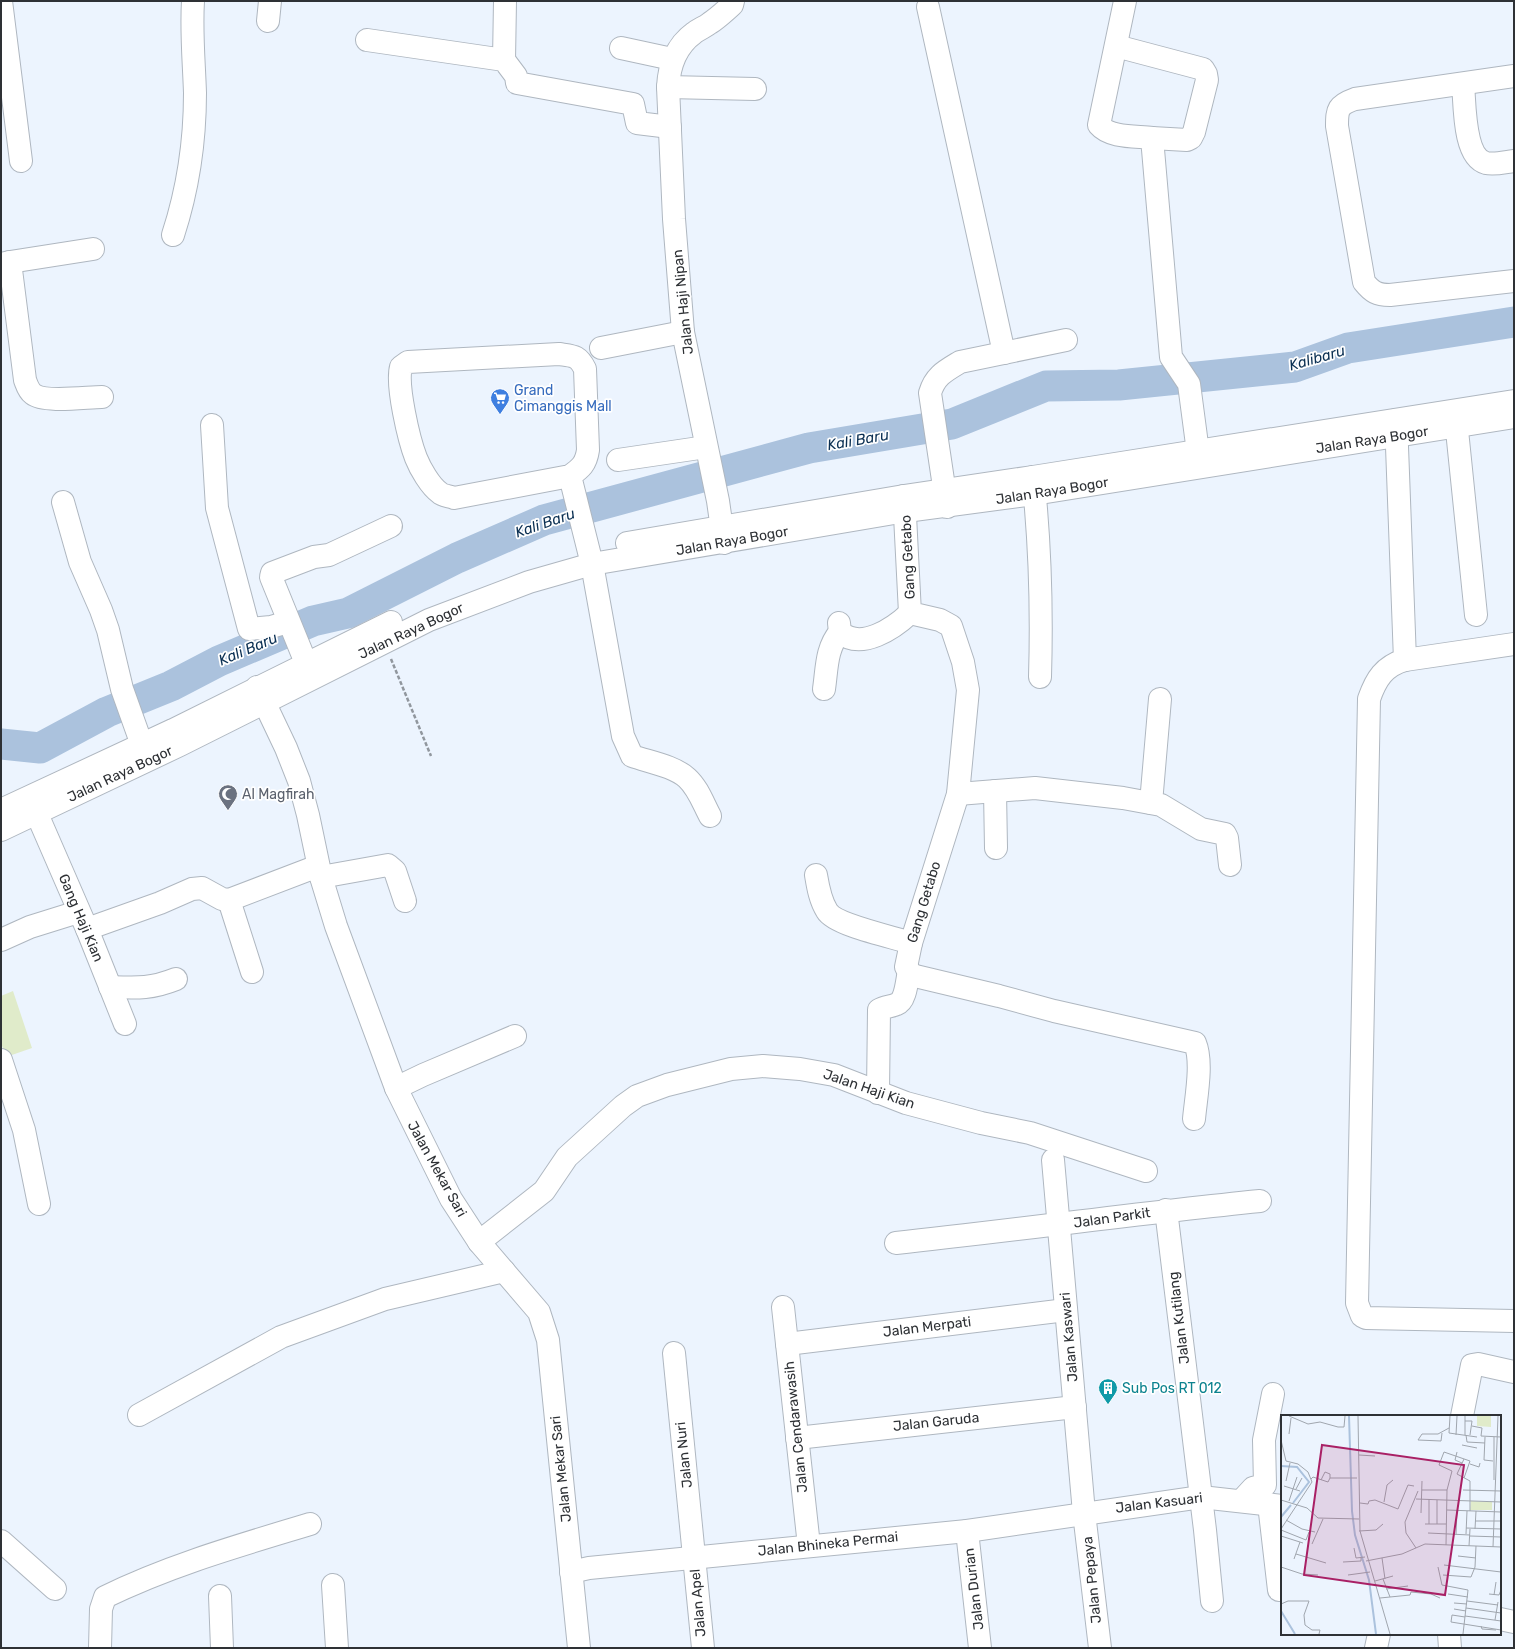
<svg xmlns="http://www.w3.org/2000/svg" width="1515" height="1649" font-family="Rubik,sans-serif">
<rect width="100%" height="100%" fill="#ecf4fe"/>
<polygon fill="#e0ebca" points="13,991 32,1048 6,1057 1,1043 1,996"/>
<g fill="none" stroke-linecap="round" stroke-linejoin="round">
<polyline stroke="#abc2dd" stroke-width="31" points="1,744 40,748 107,712 171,686 219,661 313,621 348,613 457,558 544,520 809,448 952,424 1046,386 1119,385 1295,367 1348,348 1514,322"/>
<defs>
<g id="minor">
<polyline points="1,1 21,161"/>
<path d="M1125 1 1099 125C1110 138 1136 136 1152 138L1171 357 1189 384 1198 452"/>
<polyline points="928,7 1004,353"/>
<polyline points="268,21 270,1"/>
<polyline points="367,40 504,60 516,76 517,83 633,104 637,123 670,127"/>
<polyline points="1116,46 1203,69 1206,74 1207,80 1194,132 1191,138 1187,140 1152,138"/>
<polyline points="621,48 672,59"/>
<polyline points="504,60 505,1"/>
<path d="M1514 76 1355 99C1338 105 1337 109 1337 126L1364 282C1372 292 1377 295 1390 295L1514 281"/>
<path d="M1463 84C1465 103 1463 157 1486 163 1495 165 1505 162 1514 161"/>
<polyline points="668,87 755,89"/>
<path d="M173 235C188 189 195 142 195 93 194 62 191 32 193 1"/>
<polyline points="10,262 93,249"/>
<path d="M1 264 10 262 25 380C27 385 28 390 33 394 44 403 87 397 102 397"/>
<polyline points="601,348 683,332"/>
<polyline points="1455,411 1476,615"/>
<polyline points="1396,420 1405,660"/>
<polyline points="212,425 217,508 249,629 271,627 288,622"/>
<polyline points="618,460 706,447"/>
<path d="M570 476 454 498C450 496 443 496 440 493 430 486 420 468 416 458 409 440 396 385 401 367L408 362 559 354C573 356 578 355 585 369L588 450C586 464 581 468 570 476L592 564 623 736 632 756C649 762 674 766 687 778 698 788 703 803 710 816"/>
<path d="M1033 477C1040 543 1042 611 1040 677"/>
<path d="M904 496 910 613 940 620 951 626 963 662 968 690 958 794 911 943 906 967 911 975 999 996 1054 1011 1195 1043C1203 1062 1196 1097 1194 1119"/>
<polyline points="63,502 80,562 101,610 108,630 122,689 142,745"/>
<path d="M947 507 930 393C935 376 945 371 960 362L1066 340"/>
<path d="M724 543 718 501 683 332 674 219 668 87C669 67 676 46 694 33 699 29 705 27 710 23 718 18 725 11 732 5L733 1"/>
<path d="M839 623 840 632C861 651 894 628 910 613"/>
<path d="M1514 644 1405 660C1384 666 1376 679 1369 699L1357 1303 1362 1316 1366 1318 1514 1321"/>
<polyline points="306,663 271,577 272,573 314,557 329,555 391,526"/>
<path d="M824 689C827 669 826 648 840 632"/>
<polyline points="995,791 996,848"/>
<polyline points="958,794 1035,788 1123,798 1161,805 1201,829 1225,834 1227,838 1230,865"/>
<polyline points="1151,803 1160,699"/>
<polyline points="37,814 87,929 125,1024"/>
<path d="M816 875C818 887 820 900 827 911 835 925 893 937 911 943"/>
<polyline points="321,877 388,865 395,871 405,901"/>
<polyline points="229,900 252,972"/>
<polyline points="87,929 160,903 192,889 202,888 222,899 229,900 318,866"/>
<polyline points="1,940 30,927 78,912"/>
<path d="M110 987C137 988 151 989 176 979"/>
<polyline points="1,1060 24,1130 39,1204"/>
<polyline points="396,1088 423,1075 515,1036"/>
<path d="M878 1093 879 1010C885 1006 891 1007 897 1004 906 1001 907 979 909 971"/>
<polyline points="1053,1160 1084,1513 1100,1648"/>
<polyline points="1166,1210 1205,1530 1212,1601"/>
<polyline points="479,1242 544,1191 567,1157 623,1106 637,1096 667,1085 731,1069 763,1066 800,1069 834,1075 906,1103 981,1123 1030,1133 1146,1171"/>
<path d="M896 1243C1018 1230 1139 1213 1260 1201"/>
<polyline points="783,1307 809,1546"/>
<polyline points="787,1344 1066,1310"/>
<polyline points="674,1353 703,1648"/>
<polyline points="139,1415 281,1337 385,1299 504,1271"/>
<polyline points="1462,1416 1472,1365 1478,1364 1514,1372"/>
<polyline points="797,1438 1075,1407"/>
<polyline points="1242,1500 1253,1488 1265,1485 1264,1440 1273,1394"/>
<polyline points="1269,1504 1279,1590"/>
<polyline points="967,1531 980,1648"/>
<polyline points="1,1541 55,1589"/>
<polyline points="571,1572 589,1568 967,1531 1201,1497 1282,1506"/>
<polyline points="333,1585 337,1648"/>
<polyline points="220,1596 222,1648"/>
<polyline points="1500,1619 1514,1622"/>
<polyline points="1449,1634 1450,1648"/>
<path d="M100 1648 101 1609 105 1597C170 1565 241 1545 310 1524"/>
<polyline points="1376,1648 1379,1634"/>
</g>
<polyline id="major" points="257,687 286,748 299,781 308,815 321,877 336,926 396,1088 451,1199 479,1242 539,1312 548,1340 579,1648"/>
<g id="highway">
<polyline points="627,543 904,496 1033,477 1514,401"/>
<polyline points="1,810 173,730 391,622"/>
<polyline points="1,830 180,745 429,620 529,582 592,564 906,511 1034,494 1514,417"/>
</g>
</defs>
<use href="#minor" stroke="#afb7c0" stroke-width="24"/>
<use href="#major" stroke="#afb7c0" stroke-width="24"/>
<use href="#highway" stroke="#afb7c0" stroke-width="24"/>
<polyline stroke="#91979e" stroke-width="2.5" stroke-dasharray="4 2" stroke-linecap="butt" points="391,659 431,756"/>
<use href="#minor" stroke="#fff" stroke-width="22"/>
<use href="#major" stroke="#fff" stroke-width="22"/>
<use href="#highway" stroke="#fff" stroke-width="22"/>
</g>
<defs>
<symbol id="supermarket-pin" viewBox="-11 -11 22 30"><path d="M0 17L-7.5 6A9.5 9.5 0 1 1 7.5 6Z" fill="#3f7fe0" stroke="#fff"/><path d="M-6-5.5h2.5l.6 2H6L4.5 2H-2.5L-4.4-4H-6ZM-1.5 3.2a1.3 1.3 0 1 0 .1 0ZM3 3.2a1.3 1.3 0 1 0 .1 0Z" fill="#fff"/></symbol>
<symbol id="mosque-pin" viewBox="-11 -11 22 30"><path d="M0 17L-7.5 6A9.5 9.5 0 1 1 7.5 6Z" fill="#6b7280" stroke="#fff"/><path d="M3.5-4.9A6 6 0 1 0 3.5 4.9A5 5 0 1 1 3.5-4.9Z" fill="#fff"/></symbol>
<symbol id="building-pin" viewBox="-11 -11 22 30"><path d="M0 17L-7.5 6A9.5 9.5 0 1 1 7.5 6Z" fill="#0f9aa8" stroke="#fff"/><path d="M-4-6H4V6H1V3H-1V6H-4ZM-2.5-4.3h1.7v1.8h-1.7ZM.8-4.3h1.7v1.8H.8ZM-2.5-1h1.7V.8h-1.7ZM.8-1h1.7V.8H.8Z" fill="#fff"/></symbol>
</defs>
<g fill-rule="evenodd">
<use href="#supermarket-pin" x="489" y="387" width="22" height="30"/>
<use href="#mosque-pin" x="217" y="783" width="22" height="30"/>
<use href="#building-pin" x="1097" y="1377" width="22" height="30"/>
</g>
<g text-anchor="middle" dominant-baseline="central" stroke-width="3.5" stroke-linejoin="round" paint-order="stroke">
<g font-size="14" fill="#2e3135" stroke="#fff">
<text transform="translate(683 302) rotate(-96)">Jalan Haji Nipan</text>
<text transform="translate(1372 440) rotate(-9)">Jalan Raya Bogor</text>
<text transform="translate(1052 491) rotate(-9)">Jalan Raya Bogor</text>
<text transform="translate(732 541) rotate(-10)">Jalan Raya Bogor</text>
<text transform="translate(908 557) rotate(-93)">Gang Getabo</text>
<text transform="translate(411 631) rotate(-25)">Jalan Raya Bogor</text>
<text transform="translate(120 774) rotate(-25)">Jalan Raya Bogor</text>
<text transform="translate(924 902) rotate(-73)">Gang Getabo</text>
<text transform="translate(81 918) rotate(67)">Gang Haji Kian</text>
<text transform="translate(869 1089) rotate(19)">Jalan Haji Kian</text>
<text transform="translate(437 1169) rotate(61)">Jalan Mekar Sari</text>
<text transform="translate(1112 1218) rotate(-8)">Jalan Parkit</text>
<text transform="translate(1179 1318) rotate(-97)">Jalan Kutilang</text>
<text transform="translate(927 1327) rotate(-7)">Jalan Merpati</text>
<text transform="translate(1069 1337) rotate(-95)">Jalan Kaswari</text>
<text transform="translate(936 1422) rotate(-6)">Jalan Garuda</text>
<text transform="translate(796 1427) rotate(-96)">Jalan Cendarawasih</text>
<text transform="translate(684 1455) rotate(-96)">Jalan Nuri</text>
<text transform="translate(561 1469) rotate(-96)">Jalan Mekar Sari</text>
<text transform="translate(1159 1503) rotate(-7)">Jalan Kasuari</text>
<text transform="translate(828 1544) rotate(-6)">Jalan Bhineka Permai</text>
<text transform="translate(1092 1580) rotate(-96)">Jalan Pepaya</text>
<text transform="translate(974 1589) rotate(-97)">Jalan Durian</text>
<text transform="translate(698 1603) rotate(-95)">Jalan Apel</text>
</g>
<g font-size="14" fill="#366cbe" stroke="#fff" text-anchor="start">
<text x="514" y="390">Grand<tspan x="514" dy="16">Cimanggis Mall</tspan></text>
</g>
<g font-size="14" fill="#5b616d" stroke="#fff" text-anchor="start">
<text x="242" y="794">Al Magfirah</text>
</g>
<g font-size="14" fill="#0d838f" stroke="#fff" text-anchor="start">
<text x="1122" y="1388">Sub Pos RT 012</text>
</g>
<g font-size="15" font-style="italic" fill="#0b3053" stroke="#fff">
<text transform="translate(1317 358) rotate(-16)">Kalibaru</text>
<text transform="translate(858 440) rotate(-10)">Kali Baru</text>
<text transform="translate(545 523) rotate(-19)">Kali Baru</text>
<text transform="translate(248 649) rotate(-23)">Kali Baru</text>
</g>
</g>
<g transform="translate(1281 1415)">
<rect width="220" height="220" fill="#ecf4fe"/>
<path d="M196 1H210V12L196 11ZM190 86 211 87V95H189Z" fill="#e0ebca"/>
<path fill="none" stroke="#abc2dd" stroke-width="2" d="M68 1 71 96 74 120 88 165 95 219M0 51 16 52 28 67 12 88M0 102 10 90M0 196 14 219"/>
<path fill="none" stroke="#a0a6ae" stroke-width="1" d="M8 1 27 9 39 7 57 12H63L64 1M77 1 79 116 109 219M169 1 168 18 196 22M184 6H191L189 20M191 11 201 13 200 21 220 22M161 18 160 26 137 25 141 19H157L168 13M8 19 10 3M175 20 176 1M184 20V1M185 20 186 27 204 28M204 22 203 45 212 46M213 22V65M0 25 5 46 17 49 27 57 31 67 0 114M181 30 196 33M176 37 174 45 181 48M78 40 94 41M183 44 176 59 189 66V96M189 49 198 52 199 48M30 64 32 62 47 67 49 63H76M40 65 44 57 49 59V63M5 66 9 48M3 71 19 76M15 74 21 63M141 75H166M182 75 220 76M135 84 220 87M0 85 26 93 37 103 78 104M8 86 16 62M103 87 106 70 112 65M79 88 87 89 88 86 94 85 117 94 127 70 133 71M166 95 220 97M140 98 141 66M5 105 21 114 34 117M194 106H220M144 109H165M148 109V84M156 109V85M185 113 220 114M194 114 195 96M0 115 25 125 28 117M78 116 95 115 102 109M147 118 189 120M185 119 186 96M175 120 176 96M0 121 22 128M189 121 220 122M31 129 42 104M165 130 166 75 171 56 158 50 163 37 189 46 183 63M188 131 189 114M212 132 217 1M73 133 75 143 84 142M135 133 125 118 124 107 137 76M15 139 45 148M177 141 195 143M101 143 104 164M13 144 19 127M85 146 121 139 144 129 220 132M62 147 80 146V143M163 150 220 157M0 152 21 159 37 160M157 152 161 170 187 175 182 219M67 160 89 157M162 160 190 162 194 152 195 131M102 164 109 182M94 166 112 161M105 174 127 171M167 179 187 182M208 179 218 180 220 175M213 180 215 167M99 183 129 180 130 177 150 179 159 183M186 186 217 190M173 188 186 189M0 189 7 186H28L23 200 24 210 31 215H39L38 219M185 193 220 198M173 194 185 196M184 201 220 206M184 202 171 200 170 207 220 215M214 205 217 187M200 211 201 214 215 215"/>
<path fill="#a92065" fill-opacity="0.15" stroke="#a92065" stroke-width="2" d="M41 30 183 50 164 180 23 160Z"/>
<rect width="220" height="220" fill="none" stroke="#2e3135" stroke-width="2"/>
</g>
<rect width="1515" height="1649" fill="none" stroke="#2e3135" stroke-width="4"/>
</svg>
